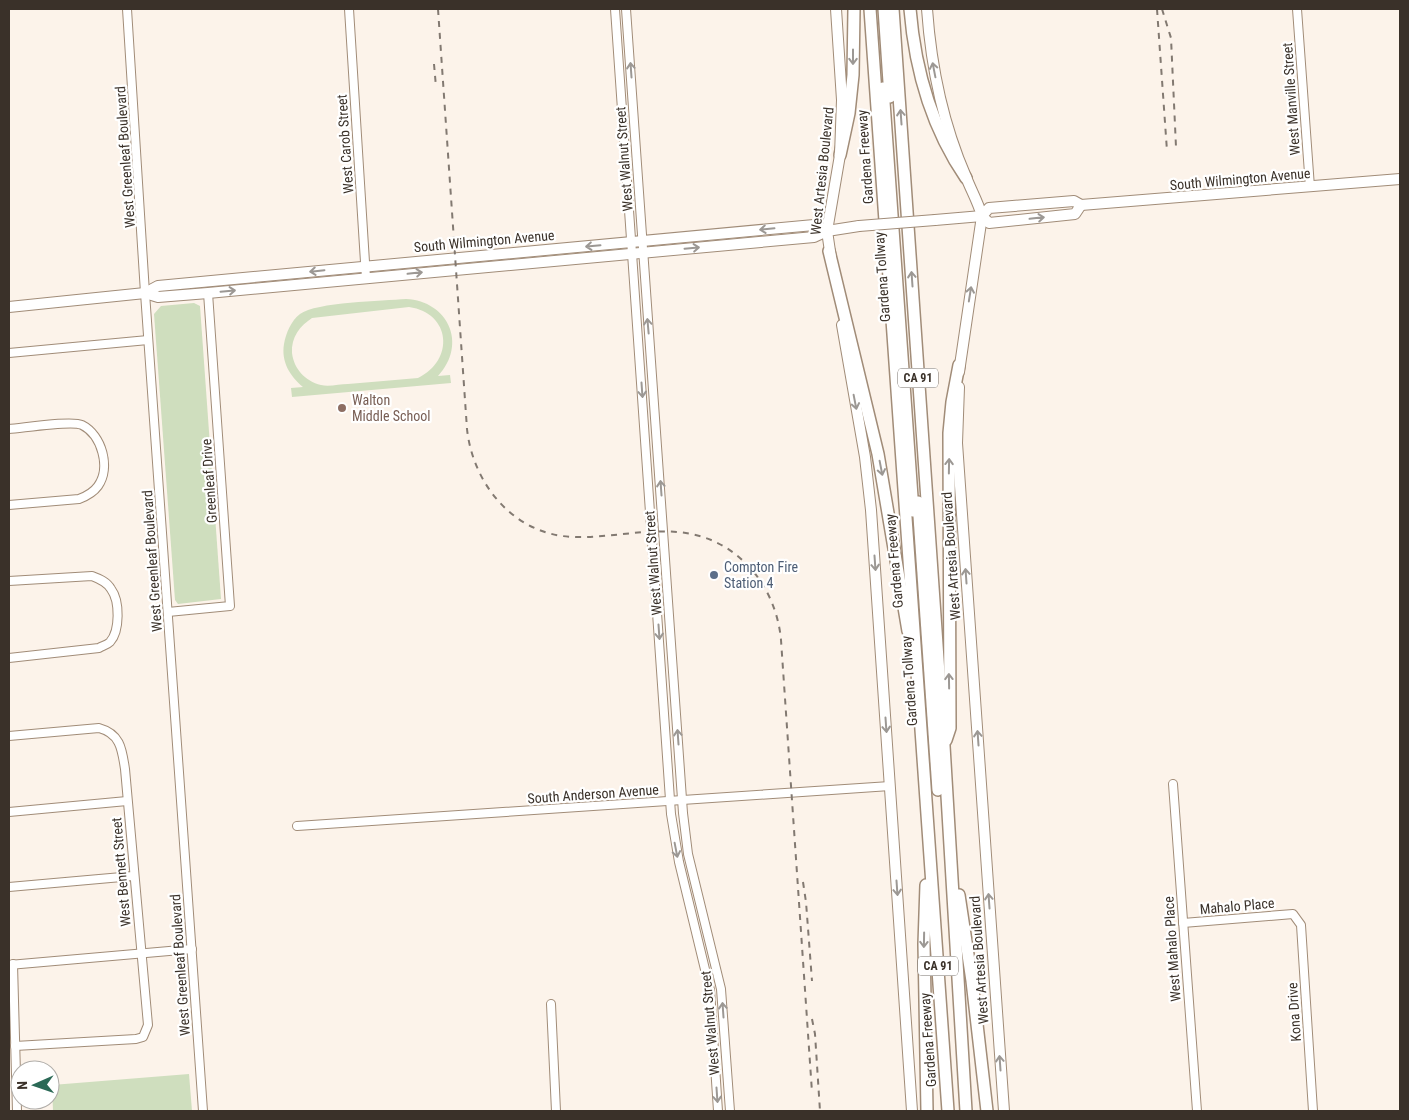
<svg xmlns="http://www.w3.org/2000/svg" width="1409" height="1120" font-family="'Roboto Condensed',sans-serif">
<rect width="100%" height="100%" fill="#fcf3ea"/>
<g fill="#cfdebe" fill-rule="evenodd">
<path d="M406 299C448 301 468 344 438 376L450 375 451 383 292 397 291 388 303 387C290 376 281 362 284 344 286 333 291 321 300 314 316 302 383 301 406 299ZM409 307C451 313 455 360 418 378 395 380 372 382 348 384 340 384 329 387 321 385 305 381 294 369 292 353 291 337 300 326 312 318Z"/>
<polygon points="194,303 200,306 221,599 178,604 175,600 154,314 161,306"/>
<polygon points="189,1074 192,1111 53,1111 52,1085"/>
</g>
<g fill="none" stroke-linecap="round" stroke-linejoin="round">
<defs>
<g id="minor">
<polyline points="127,9 145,293 203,1111"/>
<polyline points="349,9 366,278"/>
<polyline points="615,9 671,814 679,862 710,990 718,1111"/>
<polyline points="626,9 683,813 688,854 721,989 730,1111"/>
<polyline points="1297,9 1310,187"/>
<polyline points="9,353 148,340"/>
<path d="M9 429C23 428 72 420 82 425 102 435 111 468 98 486 93 493 87 496 79 499L9 505"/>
<path d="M9 581 92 576C100 579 107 582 111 589 120 601 120 631 110 642 107 645 102 646 99 648L9 658"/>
<polyline points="168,612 230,606 208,293"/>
<path d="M9 736 99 728C121 734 122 750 125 769L148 1025 143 1037 136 1039 15 1046"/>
<polyline points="1173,784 1197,1111"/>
<polyline points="9,812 127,801"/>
<polyline points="297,826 890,786"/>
<polyline points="9,887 133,876"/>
<polyline points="1183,923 1293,914 1301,925 1313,1111"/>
<polyline points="13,964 17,1111"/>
<polyline points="9,965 192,949"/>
<polyline points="551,1004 556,1111"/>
</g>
<g id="major">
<path d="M927 9C931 66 943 124 966 177 971 190 978 202 982 216L959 372"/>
<polyline points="982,216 989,223 1075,214 1081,205"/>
<polyline points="935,220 982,216 989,208 1074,201 1081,205 1400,179"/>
<polyline points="831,258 827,231 840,155 842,100 836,9"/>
<polyline points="145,293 158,286 814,225 827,231"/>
<polyline points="9,307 145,293 158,297 208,293 814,237 827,231 859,226"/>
<polyline points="842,325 865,457 871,510 912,1111"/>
<polyline points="959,387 957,443 1004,1111"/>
</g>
<g id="highway">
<polyline points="870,9 948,1111"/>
<polyline points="884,9 890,97"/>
<polyline points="893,9 944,746 966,1111"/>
<path d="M910 9C915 70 931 127 966 178"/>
<polyline points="883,88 913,511"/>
<polyline points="840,155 849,113 853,75 854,9"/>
<polyline points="829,251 878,454 908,631"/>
<polyline points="918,502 938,790"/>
<polyline points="946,740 950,728 949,433 952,402 959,365"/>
<polyline points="926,885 924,944 927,1111"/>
<polyline points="959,895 972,981 987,1111"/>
</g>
</defs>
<use href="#minor" stroke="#a18c78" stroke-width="10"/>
<use href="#major" stroke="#a18c78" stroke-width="12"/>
<use href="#highway" stroke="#a18c78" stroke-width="14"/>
<use href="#minor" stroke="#fff" stroke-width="8"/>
<use href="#major" stroke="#fff" stroke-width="10"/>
<use href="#highway" stroke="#fff" stroke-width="11"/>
<g stroke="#827971" stroke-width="2" stroke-dasharray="6 6" stroke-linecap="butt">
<path d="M438 9 467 429C473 485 515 536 575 537 609 538 643 529 677 532 735 536 776 584 781 640L812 1092"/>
<polyline points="1157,9 1167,151"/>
<polyline points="1162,9 1171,38 1176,147"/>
<polyline points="434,64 436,87"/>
<polyline points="803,882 806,902 812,981"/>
<polyline points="812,1019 815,1034 820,1111"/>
</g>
<defs>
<polyline id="major-bridge" points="859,226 935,220"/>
</defs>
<use href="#major-bridge" stroke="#a18c78" stroke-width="12" stroke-linecap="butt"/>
<use href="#major-bridge" stroke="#fff" stroke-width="10"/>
</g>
<defs><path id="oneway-shaft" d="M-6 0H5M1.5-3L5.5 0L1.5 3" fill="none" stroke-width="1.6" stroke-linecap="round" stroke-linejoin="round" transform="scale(1.25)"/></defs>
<g stroke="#9c9894">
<use href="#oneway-shaft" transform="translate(853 57) rotate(90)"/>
<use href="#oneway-shaft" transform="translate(631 70) rotate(-94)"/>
<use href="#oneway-shaft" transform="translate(934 70) rotate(-101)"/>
<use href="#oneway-shaft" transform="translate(901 117) rotate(-94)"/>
<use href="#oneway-shaft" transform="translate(1037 218) rotate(-6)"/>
<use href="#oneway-shaft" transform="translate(767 229) rotate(174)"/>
<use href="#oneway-shaft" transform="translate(593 246) rotate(175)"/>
<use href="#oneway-shaft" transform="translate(692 248) rotate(-5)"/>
<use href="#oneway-shaft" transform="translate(317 271) rotate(174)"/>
<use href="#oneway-shaft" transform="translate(415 273) rotate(-6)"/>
<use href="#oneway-shaft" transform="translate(912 279) rotate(-94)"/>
<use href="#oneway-shaft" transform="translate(228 291) rotate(-5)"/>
<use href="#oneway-shaft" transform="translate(970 294) rotate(-81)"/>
<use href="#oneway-shaft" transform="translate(648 326) rotate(-95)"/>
<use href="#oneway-shaft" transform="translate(642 390) rotate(86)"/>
<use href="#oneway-shaft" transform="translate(855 402) rotate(79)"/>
<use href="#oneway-shaft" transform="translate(949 466) rotate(-89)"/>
<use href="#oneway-shaft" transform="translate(881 468) rotate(79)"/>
<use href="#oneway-shaft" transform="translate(661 488) rotate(-94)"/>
<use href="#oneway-shaft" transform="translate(875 563) rotate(86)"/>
<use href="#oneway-shaft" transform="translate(966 576) rotate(-94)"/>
<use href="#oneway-shaft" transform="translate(659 632) rotate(86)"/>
<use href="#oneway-shaft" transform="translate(949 681) rotate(-91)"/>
<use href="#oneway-shaft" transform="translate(886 725) rotate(86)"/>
<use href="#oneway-shaft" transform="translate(678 737) rotate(-94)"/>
<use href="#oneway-shaft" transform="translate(978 738) rotate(-94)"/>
<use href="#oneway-shaft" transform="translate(676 850) rotate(79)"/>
<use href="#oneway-shaft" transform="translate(897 888) rotate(86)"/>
<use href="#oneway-shaft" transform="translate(989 901) rotate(-94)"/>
<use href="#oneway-shaft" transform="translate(924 940) rotate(91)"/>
<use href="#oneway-shaft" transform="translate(723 1010) rotate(-94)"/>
<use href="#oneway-shaft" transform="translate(1000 1063) rotate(-94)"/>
<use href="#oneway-shaft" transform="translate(717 1095) rotate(86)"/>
</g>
<circle fill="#8d6e63" stroke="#fff" stroke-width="2" cx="342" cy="408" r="5"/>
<circle fill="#5c6f8a" stroke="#fff" stroke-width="2" cx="714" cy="575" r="5"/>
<g text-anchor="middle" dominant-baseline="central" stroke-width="4.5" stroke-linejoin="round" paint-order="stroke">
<g fill="#fff" stroke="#756f69" stroke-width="1">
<rect x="898" y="368.5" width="40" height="19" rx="4"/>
<rect x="918" y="956.5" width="40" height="19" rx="4"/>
</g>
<g font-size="12" font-weight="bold" fill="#3a3129">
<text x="918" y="378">CA 91</text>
<text x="938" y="966">CA 91</text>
</g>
<g font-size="14" fill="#3a3129" stroke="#fff">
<text transform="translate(1291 99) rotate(-94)">West Manville Street</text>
<text transform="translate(345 144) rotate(-94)">West Carob Street</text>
<text transform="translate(125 157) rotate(-94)">West Greenleaf Boulevard</text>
<text transform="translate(865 157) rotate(-94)">Gardena Freeway</text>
<text transform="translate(624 159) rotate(-94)">West Walnut Street</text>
<text transform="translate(822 171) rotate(-84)">West Artesia Boulevard</text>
<text transform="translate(1240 179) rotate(-5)">South Wilmington Avenue</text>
<text transform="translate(484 241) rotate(-5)">South Wilmington Avenue</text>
<text transform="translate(882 277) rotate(-94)">Gardena Tollway</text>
<text transform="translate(209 481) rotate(-94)">Greenleaf Drive</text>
<text transform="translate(951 556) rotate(-94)">West Artesia Boulevard</text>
<text transform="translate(152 561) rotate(-94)">West Greenleaf Boulevard</text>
<text transform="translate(894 561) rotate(-95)">Gardena Freeway</text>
<text transform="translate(653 563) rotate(-94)">West Walnut Street</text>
<text transform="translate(909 681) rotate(-94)">Gardena Tollway</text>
<text transform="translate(593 794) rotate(-4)">South Anderson Avenue</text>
<text transform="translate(121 872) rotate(-95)">West Bennett Street</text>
<text transform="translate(1237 906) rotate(-5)">Mahalo Place</text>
<text transform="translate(1172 949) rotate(-94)">West Mahalo Place</text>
<text transform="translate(979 960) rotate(-94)">West Artesia Boulevard</text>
<text transform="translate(180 965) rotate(-94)">West Greenleaf Boulevard</text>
<text transform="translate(1294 1012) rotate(-94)">Kona Drive</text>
<text transform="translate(710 1023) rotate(-95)">West Walnut Street</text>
<text transform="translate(928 1040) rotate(-94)">Gardena Freeway</text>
</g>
<g font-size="14" fill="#785e54" stroke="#fff" text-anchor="start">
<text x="352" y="400">Walton<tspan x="352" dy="16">Middle School</tspan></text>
</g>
<g font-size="14" fill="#4e5e75" stroke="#fff" text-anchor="start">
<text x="724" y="567">Compton Fire<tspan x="724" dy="16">Station 4</tspan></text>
</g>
</g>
<rect width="1409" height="1120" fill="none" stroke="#3a3129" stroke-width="20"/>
<g transform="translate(35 1085) rotate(268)"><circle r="24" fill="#ffffff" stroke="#b0ada9"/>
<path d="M0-4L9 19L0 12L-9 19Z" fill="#2b6956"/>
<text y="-8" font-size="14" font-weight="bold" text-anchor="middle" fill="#3a3129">N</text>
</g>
</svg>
